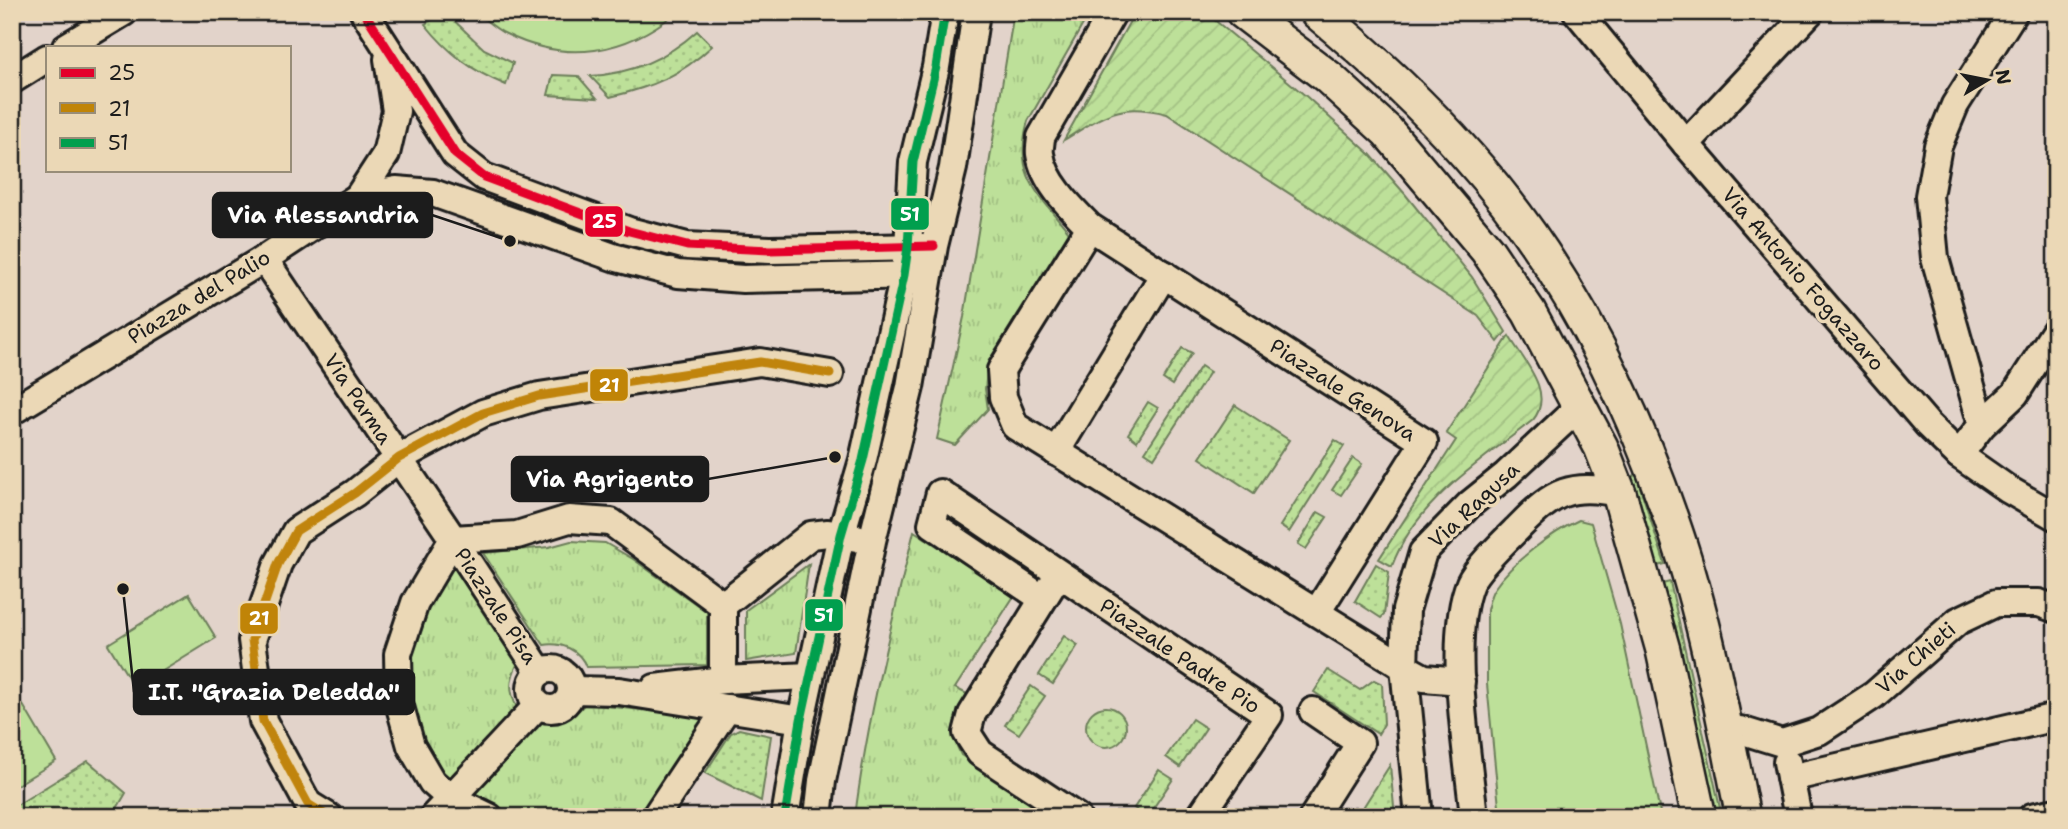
<svg xmlns="http://www.w3.org/2000/svg" width="2068" height="829" font-family="'Shantell Sans',sans-serif">
<defs>
<pattern id="grass-dots" width="8" height="8" patternUnits="userSpaceOnUse" patternTransform="scale(1.75)"><rect width="8" height="8" fill="#bde099"/><path d="M2 2h.1M6 6h.1" fill="none" stroke="#a2c083" stroke-width="1.8" stroke-linecap="round"/></pattern>
<pattern id="park-tufts" width="24" height="20" patternUnits="userSpaceOnUse" patternTransform="scale(1.75)"><rect width="24" height="20" fill="#bde099"/><path d="M3 7l-1-3M5 7V3M7 7l1-3M15 17l-1-3M17 17v-4M19 17l1-3" fill="none" stroke="#a2c083"/></pattern>
<pattern id="garden-furrows" width="10" height="10" patternUnits="userSpaceOnUse" patternTransform="scale(1.75)"><rect width="10" height="10" fill="#bde099"/><path d="M-1 1l2-2M0 10L10 0M9 11l2-2" fill="none" stroke="#a2c083"/></pattern>
</defs>
<rect width="100%" height="100%" fill="#e2d3ca"/>
<filter id="ink" filterUnits="userSpaceOnUse"><feTurbulence type="fractalNoise" baseFrequency=".0143" numOctaves="2"/><feDisplacementMap in="SourceGraphic" scale="14" xChannelSelector="R" yChannelSelector="G"/><feConvolveMatrix kernelMatrix="1 2 1 2 8 2 1 2 1" color-interpolation-filters="sRGB"/></filter>
<g filter="url(#ink)">
<g fill="url(#grass-dots)" stroke="#6c7e5a" stroke-width="2">
<path d="M445 12 484 49 513 63 506 85C472 71 448 53 425 24Z"/>
<path d="M697 31 712 46C680 76 652 87 610 97L590 76C632 74 666 59 697 31Z"/>
<polygon points="553,75 578,76 597,98 548,95"/>
<polygon points="1182,348 1192,353 1172,385 1163,379"/>
<polygon points="1201,366 1210,372 1154,458 1145,452"/>
<polygon points="1148,402 1158,408 1137,441 1128,434"/>
<polygon points="1235,405 1289,440 1254,493 1200,458"/>
<polygon points="1335,440 1344,446 1289,532 1280,526"/>
<polygon points="1353,458 1362,464 1341,495 1332,490"/>
<polygon points="1636,475 1665,564 1657,566 1627,478"/>
<polygon points="1318,512 1327,517 1306,549 1298,544"/>
<polygon points="1376,564 1389,572 1384,615 1381,618 1355,601"/>
<polygon points="1670,582 1722,817 1714,817 1662,584"/>
<polygon points="1064,636 1078,645 1053,684 1039,675"/>
<polygon points="1328,670 1360,690 1374,680 1382,684 1384,724 1378,734 1314,692"/>
<polygon points="1031,686 1045,696 1019,734 1005,725"/>
<circle cx="1106" cy="727" r="20"/>
<polygon points="1192,719 1206,728 1180,767 1166,757"/>
<polygon points="739,729 771,736 761,801 705,773 731,733"/>
<polygon points="88,761 126,793 112,817 12,817 12,808"/>
<polygon points="1390,765 1395,817 1357,817"/>
<polygon points="1159,770 1173,779 1147,817 1134,808"/>
</g>
<g fill="url(#park-tufts)" stroke="#6c7e5a" stroke-width="2">
<path d="M1014 12H1090L1028 121C1013 174 1037 193 1069 232L988 362 985 389 988 409 955 445 937 439 964 317Z"/>
<path d="M914 531 1014 596 955 688 967 694C954 720 947 727 961 755L1059 817H855C867 720 891 626 914 531Z"/>
<path d="M571 541 605 543 633 559 707 612V665L586 667C580 650 562 642 544 645L483 553 549 547Z"/>
<path d="M451 560 518 663C509 680 509 691 517 708L450 781C409 728 396 671 423 608 430 591 442 576 451 560Z"/>
<polygon points="809,564 796,653 746,661 746,610"/>
<path d="M585 704 710 717 640 817H514L465 798 535 720C557 725 570 721 585 704Z"/>
</g>
<g fill="url(#garden-furrows)" stroke="#6c7e5a" stroke-width="2">
<path d="M1135 12H1205L1307 97 1370 154 1405 194 1472 277 1506 332 1498 342 1478 316 1167 114C1118 101 1104 116 1064 140Z"/>
<path d="M1509 336C1524 361 1555 393 1533 420 1480 462 1416 501 1392 566L1379 559 1456 440 1446 433Z"/>
</g>
<g fill="#bde099" stroke="#6c7e5a" stroke-width="2">
<path d="M476 12H677C625 54 567 64 506 34 495 29 485 19 476 12Z"/>
<path d="M1579 520 1591 523 1620 624 1661 817H1500L1487 684V610C1489 603 1490 595 1494 589 1512 562 1551 533 1579 520Z"/>
<polygon points="189,594 216,638 135,688 108,644"/>
<polygon points="23,705 56,761 12,788 12,711"/>
</g>
<g fill="none" stroke-linecap="round" stroke-linejoin="round">
<defs>
<g id="minor">
<polyline points="364,12 455,154 484,177 629,231 687,246 770,250 923,247"/>
<path d="M1113 12 1041 137C1041 142 1039 149 1040 154 1044 182 1071 208 1090 227L1424 442 1317 612"/>
<polyline points="1577,12 1686,144 1928,425 1959,455 2009,490 2056,517"/>
<polyline points="66,47 124,12"/>
<polyline points="12,80 47,58"/>
<polyline points="1686,144 1810,12"/>
<polyline points="358,197 396,190 433,193 613,257 678,274 743,279 920,275"/>
<polyline points="1090,227 1001,370 1003,397 1015,426 1404,667 1424,678 1461,681"/>
<polyline points="264,259 453,539 540,672"/>
<polyline points="12,411 264,259 358,197 386,154 396,111 388,59"/>
<polyline points="1982,425 1935,258 1929,196 1938,146 1955,105 2014,12"/>
<polyline points="1056,452 1164,274"/>
<polyline points="1959,455 1982,425 2015,394 2056,330"/>
<polyline points="1052,585 972,714 967,733 980,753 1077,817"/>
<polyline points="1043,599 932,524 940,493 1269,715 1200,817"/>
<polyline points="723,605 811,535 828,533 857,538"/>
<circle cx="551" cy="689" r="20"/>
<polyline points="655,688 723,680 810,676"/>
<polyline points="572,690 619,691 801,720"/>
<polyline points="1725,730 1740,730 1782,743 1819,731 1874,695 1958,621 1996,603 2039,603 2056,609"/>
<polyline points="1787,762 1798,817"/>
<polyline points="1790,778 2056,717"/>
<polyline points="329,817 308,804 263,721 252,640 278,564 296,531 355,493 399,458 483,413 539,396 760,362 830,374"/>
<polyline points="433,817 538,705"/>
<polyline points="489,817 450,798 432,782 411,746 399,703 398,654 415,603 453,539 517,535 569,519 611,522 723,605 723,680"/>
<polyline points="655,817 727,708"/>
<polyline points="785,817 801,720 841,535 863,460 904,275 908,247 913,162 936,67 945,12"/>
<polyline points="818,817 822,781 872,541 910,387 934,246 953,168 976,12"/>
<polyline points="1313,817 1360,743 1313,711"/>
<polyline points="1419,817 1404,667 1406,610 1423,552 1470,504 1506,475 1580,406"/>
<path d="M1474 817C1468 755 1447 639 1470 583 1477 567 1507 539 1520 526 1554 491 1571 483 1619 493"/>
<polyline points="2032,817 2056,812"/>
</g>
<g id="major">
<polyline points="1243,12 1328,77 1387,131 1487,250 1529,312 1601,447 1619,493 1663,650 1699,817"/>
<path d="M1317 12C1370 56 1421 103 1467 155 1564 263 1630 396 1676 533 1707 624 1724 722 1743 817"/>
</g>
</defs>
<use href="#minor" stroke="#1c1c1c" stroke-width="32"/>
<use href="#major" stroke="#1c1c1c" stroke-width="38"/>
<use href="#minor" stroke="#ebd8b6" stroke-width="26"/>
<use href="#major" stroke="#ebd8b6" stroke-width="33"/>
<defs>
<polyline id="bus-1" points="364,12 455,154 484,177 629,231 687,246 770,250 934,246"/>
<polyline id="bus-2" points="329,817 308,804 263,721 252,640 278,564 296,531 355,493 399,458 483,413 539,396 760,362 830,374"/>
<polyline id="bus-3" points="785,817 801,720 841,535 863,460 904,275 908,247 913,162 936,67 945,12"/>
</defs>
<use href="#bus-1" stroke="#ebd8b6" stroke-width="14"/>
<use href="#bus-2" stroke="#ebd8b6" stroke-width="14"/>
<use href="#bus-3" stroke="#ebd8b6" stroke-width="14"/>
<use href="#bus-1" stroke="#e4002b" stroke-width="9"/>
<use href="#bus-2" stroke="#c08407" stroke-width="9"/>
<use href="#bus-3" stroke="#019f4e" stroke-width="9"/>
</g>
</g>
<g text-anchor="middle" dominant-baseline="central" stroke-width="7" stroke-linejoin="round" paint-order="stroke">
<g font-size="21" fill="#1c1c1c" stroke="#ebd8b6">
<text transform="translate(1803 279) rotate(49)">Via Antonio Fogazzaro</text>
<text transform="translate(199 297) rotate(-31)">Piazza del Palio</text>
<text transform="translate(1343 390) rotate(33)">Piazzale Genova</text>
<text transform="translate(358 399) rotate(56)">Via Parma</text>
<text transform="translate(1474 505) rotate(-43)">Via Ragusa</text>
<text transform="translate(496 606) rotate(57)">Piazzale Pisa</text>
<text transform="translate(1180 656) rotate(34)">Piazzale Padre Pio</text>
<text transform="translate(1916 658) rotate(-41)">Via Chieti</text>
</g>
</g>
<path fill="none" stroke="#1c1c1c" stroke-width="2.5" d="M510 241L432 215M835 457L708 479M123 589L134 692"/>
<g fill="#1c1c1c" stroke="#ebd8b6" stroke-width="2.5">
<circle cx="510" cy="241" r="7"/>
<circle cx="835" cy="457" r="7"/>
<circle cx="123" cy="589" r="7"/>
</g>
<g fill="#1c1c1c" stroke="#1c1c1c" stroke-width="2.5">
<rect x="213" y="193" width="219" height="44" rx="7"/>
<rect x="512" y="457" width="196" height="44" rx="7"/>
<rect x="134" y="670" width="280" height="44" rx="7"/>
</g>
<g font-size="23" text-anchor="middle" font-weight="bold" fill="#fff">
<text x="323" y="223">Via Alessandria</text>
<text x="610" y="487">Via Agrigento</text>
<text x="274" y="700">I.T. "Grazia Deledda"</text>
</g>
<g stroke="#ebd8b6" stroke-width="2.5">
<rect x="890" y="197" width="40" height="34" rx="7" fill="#019f4e"/>
<rect x="584" y="205" width="40" height="33" rx="7" fill="#e4002b"/>
<rect x="589" y="368" width="40" height="34" rx="7" fill="#c08407"/>
<rect x="804" y="598" width="40" height="34" rx="7" fill="#019f4e"/>
<rect x="239" y="602" width="40" height="33" rx="7" fill="#c08407"/>
</g>
<g font-size="19" text-anchor="middle" font-weight="bold" fill="#fff">
<text x="910" y="221">51</text>
<text x="604" y="228">25</text>
<text x="609" y="392">21</text>
<text x="824" y="622">51</text>
<text x="259" y="625">21</text>
</g>
<rect width="2068" height="829" fill="none" stroke="#ebd8b6" stroke-width="42"/>
<rect x="21" y="21" width="2026" height="787" fill="none" stroke="#1c1c1c" stroke-width="2.5" filter="url(#ink)"/>
<rect x="46" y="46" width="245" height="126" fill="#ebd8b6" stroke="#988d78" stroke-width="2"/>
<rect x="60" y="68" width="35" height="10" fill="#e4002b" stroke="#988d78" stroke-width="2"/>
<text x="108" y="80" font-size="21" fill="#1c1c1c">25</text>
<rect x="60" y="103" width="35" height="10" fill="#c08407" stroke="#988d78" stroke-width="2"/>
<text x="108" y="116" font-size="21" fill="#1c1c1c">21</text>
<rect x="60" y="138" width="35" height="10" fill="#019f4e" stroke="#988d78" stroke-width="2"/>
<text x="108" y="150" font-size="21" fill="#1c1c1c">51</text>
<g transform="translate(1987 80) rotate(80)" stroke="#ebd8b6" stroke-width="5" paint-order="stroke">
<path d="M0-5L12 26L0 18L-12 26Z" fill="#1c1c1c"/>
<text y="-10" font-size="19" font-weight="bold" text-anchor="middle" fill="#1c1c1c">N</text>
</g>
</svg>
